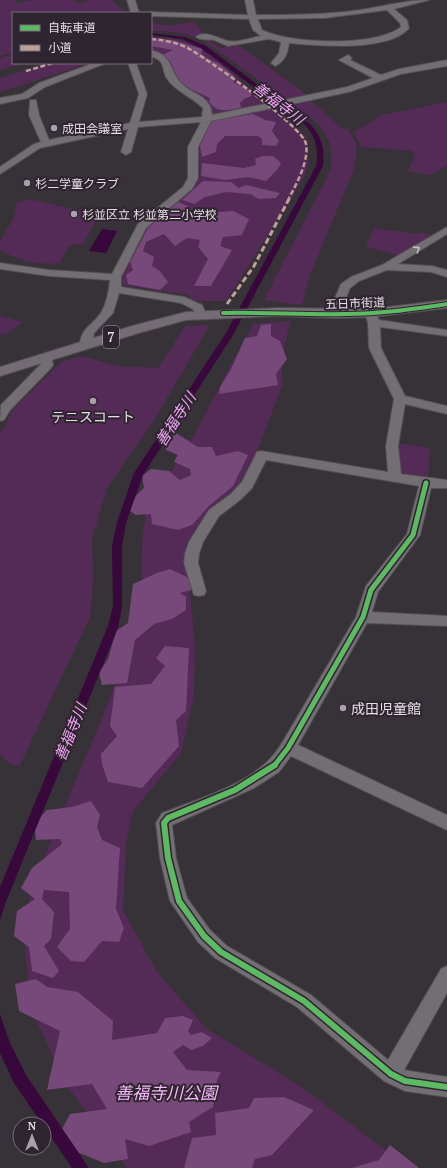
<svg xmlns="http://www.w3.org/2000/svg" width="447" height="1168" font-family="'PT Serif','Noto Sans JP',serif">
<rect width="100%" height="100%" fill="#373237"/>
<g fill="#542a57">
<polygon points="0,0 15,0 18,3 32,0 75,0 79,3 91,0 112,0 126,13 13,13 13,52 0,56"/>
<polygon points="194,22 210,42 222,48 235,43 309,96 288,101 204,41 186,34 164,31 151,31 151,23 170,26"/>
<path d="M151 37C160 38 170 38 179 40 211 49 242 83 267 104L212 115C213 99 196 94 185 87 181 84 177 79 173 76 173 61 165 56 151 52Z"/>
<polygon points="13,54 13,63 25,63 0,70 0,58"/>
<polygon points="47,63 90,63 0,92 0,78"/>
<path d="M309 99 344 130 348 128 357 146 354 169 310 275 302 305 264 300 330 171C337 135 318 123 291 103Z"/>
<polygon points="447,102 447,166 430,175 408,171 415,155 413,151 361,147 354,132 382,115"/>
<polygon points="274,107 305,136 308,145 308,161 305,175 294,194 226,301 200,301 190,299 189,295 122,285 123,274 147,228 192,188 200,177 199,146 210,120"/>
<path d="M29 199 99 215 84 243 69 246 60 263C37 265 21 262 0 250V241L13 219 17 203Z"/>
<polygon points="374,228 417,234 421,232 433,236 401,256 366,247"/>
<polygon points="0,316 23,322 8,333 0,334"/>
<path d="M291 321C285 342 279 362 283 384L247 477 236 490 210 509 197 528 186 552 195 646 194 695 181 753 133 811 126 842 123 910 157 972 207 1029 303 1088 409 1168H127L65 1083 31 1009 24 939 29 901 53 834 98 728 141 618 142 543 146 512 194 435 253 324Z"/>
<polygon points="210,325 153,422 107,488 92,539 93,581 90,617 20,765 11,765 0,754 0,432 4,428 12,410 61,362 82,356 118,366 158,368 185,326"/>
<polygon points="396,443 430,448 428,476 401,473"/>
</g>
<g fill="#77487a">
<path d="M151 38 172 40 203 49 201 53 208 59 218 63 234 76 233 82 251 91V96L244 99 240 103 241 108C228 110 216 114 209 101L210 98 184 86 174 76C173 65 172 61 162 55L173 50 151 46Z"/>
<polygon points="253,114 265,120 276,122 272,131 279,141 276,146 262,145 262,139 258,136 225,136 217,144 216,152 202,157 200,146 211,120"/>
<polygon points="262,156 273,156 281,163 278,169 266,181 248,177 225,180 201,176 202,163 244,168 256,165 255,159"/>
<polygon points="203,181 231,182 239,188 246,185 280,193 276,198 259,199 250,194 226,192 205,197 194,204 182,200"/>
<polygon points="178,202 188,206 193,214 233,211 249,219 242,235 223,237 220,246 232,250 211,286 194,286 208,259 198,247 200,240 187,238 175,246 164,234 146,242 143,251 154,257 152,266 160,271 168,282 160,290 128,284 126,275 133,270 130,262 148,228"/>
<polygon points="271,324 271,336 280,341 287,359 276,374 278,385 219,394 220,387 231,369 245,338 257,336 261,325"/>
<polygon points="176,433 198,447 212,447 216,456 238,451 248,455 233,486 209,506 192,525 178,530 152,524 151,514 136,515 124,507 144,488 142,476 151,469 169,471 180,480 191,475 190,469 174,462 178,455 166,450 165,443"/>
<polygon points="170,569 191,579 191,590 180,593 186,597 186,610 172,619 154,624 135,640 127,683 102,685 99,673 108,659 116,631 128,623 133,584 157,573"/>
<polygon points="165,646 189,648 186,711 176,720 179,746 142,788 108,782 102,764 101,754 117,736 110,726 115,687 151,684 165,666 156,658"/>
<polygon points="91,801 100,815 97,827 102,840 120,848 116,909 124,928 119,942 102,941 84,962 71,961 57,947 70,929 69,892 44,890 42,899 54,912 51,939 44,946 59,971 53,978 32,971 29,947 14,936 17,911 35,899 21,888 32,868 62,844 60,839 36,840 34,823 47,810 72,807"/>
<polygon points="36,979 47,987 78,992 113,1021 112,1040 157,1033 165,1018 183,1016 193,1020 188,1031 191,1035 202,1032 212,1038 203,1046 191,1050 183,1045 173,1052 187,1070 221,1072 217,1080 213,1107 189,1122 191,1132 149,1146 125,1139 128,1159 104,1163 77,1152 61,1131 70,1114 107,1109 92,1084 47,1090 60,1031 19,1011 15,984"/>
<polygon points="284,1097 314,1110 272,1155 255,1159 252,1168 184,1168 192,1138 216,1135 215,1113 249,1108 254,1098"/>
<polygon points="390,1145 419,1168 352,1168 379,1160"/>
</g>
<g fill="#38073c">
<path d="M151 33 185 37 206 46 310 124C322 136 325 150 323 166L233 335 143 475 126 523 122 546V607L118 628 5 904 0 921V887L108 626 113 606 112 546 117 522 134 473 226 333 316 166C319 150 316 137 305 125L201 48 182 39 151 35Z"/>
<polygon points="102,229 117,231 106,253 89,251"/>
<polygon points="0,1014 10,1043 26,1075 89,1168 72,1168 44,1127 44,1124 42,1124 14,1083 0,1053"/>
</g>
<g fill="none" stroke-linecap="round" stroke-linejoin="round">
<defs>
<g id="minor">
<polygon points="127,0 135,0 139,13 131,13"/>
<path d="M245 0H253L256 15C288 15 321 15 352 11 378 8 403 0 429 0L394 9 407 20 409 28C389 52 319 46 289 43 288 52 285 62 275 66L271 63 279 53 281 42 269 39 228 46 214 40 200 39 196 37C205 29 220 40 229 41 238 43 252 37 261 36L253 30 249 19 151 16V13H148L151 12 248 15ZM387 10 400 23 401 27C376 47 290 44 262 30L258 19 325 18Z"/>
<path d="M151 50C174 56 168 69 181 83 192 95 211 95 212 115L347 87 373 78 339 60 348 55 352 58 350 60 381 75 399 69 447 60V66L401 74 349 92 211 121 198 147V178L192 189 146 228 121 277V287L184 297 202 305 206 314 204 316H196L193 309 181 303 119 293 113 313 94 333 92 345 86 348 80 345C80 328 95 324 102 311 107 302 109 290 110 280L49 276 0 269V263L49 270 112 274 138 224 183 187 188 178V147L201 122 138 127 131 152 126 155 121 152 128 129 40 148 0 174V167L34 144 41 142 29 115 30 100H36L39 115 49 140 130 123 139 94 128 63H136L147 94 139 122 202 117 203 108C192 97 173 90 166 77 161 66 166 62 151 56Z"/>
<polygon points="94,63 106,63 45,87 28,98 0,104 0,98 22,94 39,83"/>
<polygon points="447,227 447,234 398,264 432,266 447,270 447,277 431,272 387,270 359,281 350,288 340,314 334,317 330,316 328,314 341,284 351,277 382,265"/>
<path d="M371 310 375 311 379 320 447 330V336L380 327 381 348 405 396 447 406V414L405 404 398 446 401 474 447 480V488H431L420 535 378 592 372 612 447 616V626L367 623 298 745 447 815V830L291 756 279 772 254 788 172 825 176 858 187 898 210 930 227 946 311 995 388 1060 441 969 447 966V993L404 1070 447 1077V1097L405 1091 384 1081 297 1007 215 958 198 942 170 901 160 858 156 823 162 813C196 800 243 786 269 760 274 755 278 749 282 743L356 617 366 586 407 534 419 486 266 460 252 488 240 500 219 516 203 542 199 554 198 563 206 591 204 595 199 596 194 595 184 563 185 554 189 542 209 510 231 494 242 482 257 452 261 451 388 472 386 446 394 399 369 348 368 323 365 313Z"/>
<polygon points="46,354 52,358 53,365 51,368 10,410 4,420 0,421 1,405 41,364 40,358"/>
</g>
<polygon id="major" points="447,300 447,308 371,317 334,318 278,316 186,320 142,332 0,376 0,367 132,326 186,312 278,308 371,309"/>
</defs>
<use href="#minor" stroke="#524e52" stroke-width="2"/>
<use href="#major" stroke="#524e52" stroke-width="2"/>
<use href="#minor" fill="#726e73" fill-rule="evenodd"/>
<use href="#major" fill="#746c75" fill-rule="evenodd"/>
<g stroke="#bda197" stroke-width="2.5" stroke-dasharray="5 2.5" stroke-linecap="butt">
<path d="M151 39C163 40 175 42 186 47 205 57 303 126 306 144 309 161 297 183 289 198"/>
<polyline points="26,71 53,63"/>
</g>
<polyline stroke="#bda197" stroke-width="3" stroke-dasharray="6 3" stroke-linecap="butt" points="227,304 254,266 290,197"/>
<defs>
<path id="cycleway-far2" d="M223 313C264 312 305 315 346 314 380 314 413 309 447 304"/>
<polyline id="cycleway-far1" points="274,766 288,748 363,617 371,590 413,535 426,483"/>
<polyline id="cycleway" points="275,765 235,790 168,818 164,823 168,858 179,901 204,936 221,952 304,1001 391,1074 405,1081 447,1087"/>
</defs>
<use href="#cycleway-far2" stroke="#2f2530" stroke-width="6"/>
<use href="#cycleway-far1" stroke="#2f2530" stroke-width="8"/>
<use href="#cycleway" stroke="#2f2530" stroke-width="9"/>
<use href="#cycleway-far2" stroke="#5cba63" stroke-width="4"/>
<use href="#cycleway-far1" stroke="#5cba63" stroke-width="5"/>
<use href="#cycleway" stroke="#5cba63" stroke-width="6"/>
</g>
<defs><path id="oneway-chevron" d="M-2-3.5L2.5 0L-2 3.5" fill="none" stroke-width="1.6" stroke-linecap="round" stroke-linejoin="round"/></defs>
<use stroke="#c2bcc3" href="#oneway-chevron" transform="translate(417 249) rotate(-33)"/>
<g fill="#a8a2a8" stroke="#2f2530" stroke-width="1.5">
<circle cx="54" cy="128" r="4"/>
<circle cx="27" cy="183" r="4"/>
<circle cx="74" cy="214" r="4"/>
<circle cx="93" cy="401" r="4"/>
<circle cx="343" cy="708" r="4"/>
</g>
<g text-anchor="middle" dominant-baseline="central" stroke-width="4" stroke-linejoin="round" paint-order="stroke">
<g font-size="12" fill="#e5dee5" stroke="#2f2530" text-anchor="start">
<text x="62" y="128">成田会議室</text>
<text x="35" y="183">杉二学童クラブ</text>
<text x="82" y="214">杉並区立 杉並第二小学校</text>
</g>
<g font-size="12" fill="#e5dee5" stroke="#2f2530">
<text transform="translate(355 303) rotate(-2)">五日市街道</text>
</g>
<rect fill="#2f2530" stroke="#aea6af" stroke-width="1" x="103" y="326" width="16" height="22" rx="3"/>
<g font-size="13" font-weight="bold" fill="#e5dee5">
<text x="111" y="337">7</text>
</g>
<g font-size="14" fill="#e5dee5" stroke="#2f2530">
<text x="93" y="416">テニスコート</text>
<text x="351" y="708" text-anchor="start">成田児童館</text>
</g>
<g font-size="15" font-style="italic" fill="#f1a4f6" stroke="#2f2530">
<text transform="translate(279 103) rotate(37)">善福寺川</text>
<text transform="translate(175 419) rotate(-57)">善福寺川</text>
<text transform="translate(70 732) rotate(-68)">善福寺川</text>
</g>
<g font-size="17" font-style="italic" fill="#f7b9fb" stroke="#2f2530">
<text x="166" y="1092">善福寺川公園</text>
</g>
</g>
<rect x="12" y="12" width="140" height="52" fill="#2f2530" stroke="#786f78"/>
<rect x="20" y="25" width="20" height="6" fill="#5cba63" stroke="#786f78"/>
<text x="48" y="32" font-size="12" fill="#e5dee5">自転車道</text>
<rect x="20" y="45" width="20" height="6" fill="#bda197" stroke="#786f78"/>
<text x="48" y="52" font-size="12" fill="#e5dee5">小道</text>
<g transform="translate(32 1136)"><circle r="19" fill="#2f2530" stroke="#786f78"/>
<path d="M0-3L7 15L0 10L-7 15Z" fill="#a8a2a8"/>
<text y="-6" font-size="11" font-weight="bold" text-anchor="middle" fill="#e5dee5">N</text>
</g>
</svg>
